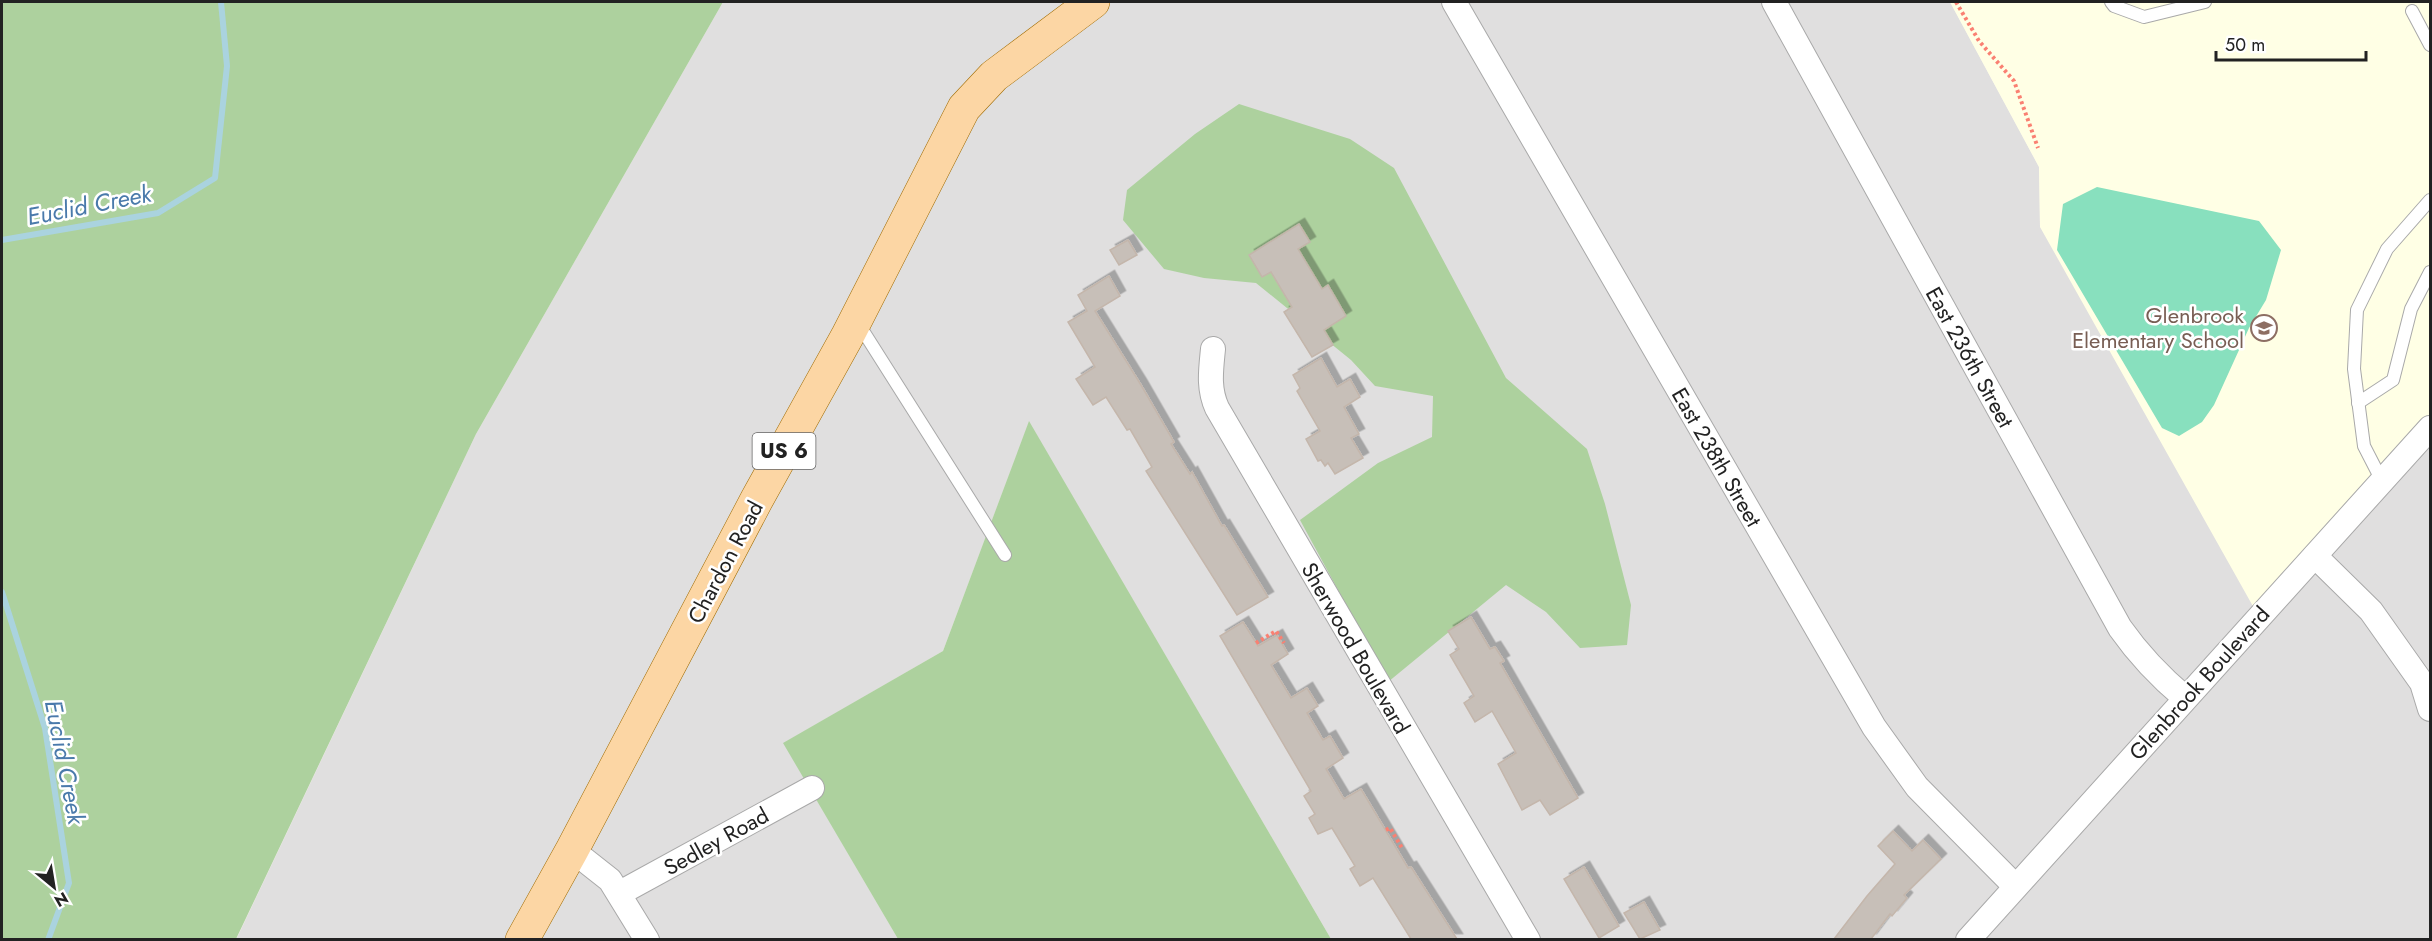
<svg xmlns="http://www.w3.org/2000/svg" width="2432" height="941" font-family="Jost,sans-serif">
<defs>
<filter id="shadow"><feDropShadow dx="5.5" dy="-5.5" stdDeviation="0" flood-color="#0004"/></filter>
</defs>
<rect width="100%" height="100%" fill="#f2efe9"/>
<polygon fill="#e0dfdf" points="723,2 1950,2 2039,167 2040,227 2430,428 2430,939 1331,939 1029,422 943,651 784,743 898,939 236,940 476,434"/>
<polygon fill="#ffffe5" points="1950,2 2430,2 2430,428 2259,617 2040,227 2039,167"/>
<g fill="#add19e">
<polygon points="2,2 723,2 476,434 236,939 2,939"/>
<polygon points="1239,104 1350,139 1394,168 1506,378 1587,449 1605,504 1631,605 1627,645 1580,648 1546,612 1506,585 1388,682 1300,520 1378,463 1432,437 1433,396 1375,386 1351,360 1256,283 1204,278 1164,269 1123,220 1127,190 1195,134"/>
<polygon points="1029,421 1331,939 898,939 783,743 943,651"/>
</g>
<polygon fill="#88e0be" points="2097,187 2259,221 2281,250 2266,300 2249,328 2214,405 2202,422 2179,436 2162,428 2057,250 2063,204"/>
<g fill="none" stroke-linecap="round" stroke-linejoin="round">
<g stroke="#aad3df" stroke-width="6">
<polyline points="2,240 158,213 215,178 227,66 221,2"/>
<polyline points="2,592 45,728 69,883 48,940"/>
</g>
</g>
<g fill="#c7bfb8" stroke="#c4b6ab" stroke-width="1.5" filter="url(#shadow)">
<polygon points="1299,224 1310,242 1298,249 1322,289 1328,285 1346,316 1324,330 1333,345 1312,357 1284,312 1292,307 1271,272 1262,277 1249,255"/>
<polygon points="1128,240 1137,255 1119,265 1110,250"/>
<polygon points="1109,276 1120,296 1095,311 1141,385 1174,442 1171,444 1190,474 1192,472 1222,526 1224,525 1268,597 1237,615 1146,471 1152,467 1130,429 1127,430 1106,397 1093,405 1076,379 1095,367 1068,322 1087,311 1078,295"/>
<polygon points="1321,358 1337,387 1350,379 1360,397 1344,407 1359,434 1351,438 1363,458 1335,474 1328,463 1325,466 1321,460 1318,461 1306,439 1320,431 1297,391 1300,388 1293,375"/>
<polygon points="1471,617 1490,649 1495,647 1504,661 1500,663 1578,798 1550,815 1540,800 1522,810 1498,764 1516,753 1492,711 1475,722 1464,703 1474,696 1450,655 1459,649 1448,631"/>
<polygon points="1243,622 1258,646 1277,635 1288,654 1271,665 1291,698 1307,688 1318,706 1307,713 1323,740 1330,736 1343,758 1326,769 1344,799 1361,789 1408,868 1411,867 1457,939 1411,939 1373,878 1360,886 1350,869 1355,866 1332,828 1318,834 1309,818 1315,814 1304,796 1311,791 1220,636"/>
<polygon points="1893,831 1912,851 1923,840 1941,859 1904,895 1907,898 1892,916 1890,914 1871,939 1834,939 1867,896 1895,864 1878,846"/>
<polygon points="1584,867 1619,926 1599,938 1564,879"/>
<polygon points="1644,902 1660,930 1640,939 1624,913"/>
</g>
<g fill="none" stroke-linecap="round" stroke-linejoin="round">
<defs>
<g id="lane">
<polyline points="2111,2 2114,6 2144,17 2205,2"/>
<polyline points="2412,11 2430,45"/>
<polyline points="858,323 1005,555"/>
<polyline points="2358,403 2393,380 2411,309 2430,272"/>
<polyline points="2382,481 2364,446 2354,369 2357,310 2387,249 2430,200"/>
</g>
<g id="street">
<polyline points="1454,2 1874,727 1917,787 2015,886"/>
<path d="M1774 2 2120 628C2139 655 2160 677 2185 698"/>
<path d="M1213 349C1211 370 1208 388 1217 408L1528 940"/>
<polyline points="2315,556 2371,611 2422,683 2430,709"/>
<polyline points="572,850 610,880 647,940"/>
<polyline points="620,893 812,788"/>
<polyline points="1968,940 2430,428"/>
</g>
<polyline id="primary" points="522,940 572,850 757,499 848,335 964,108 994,76 1093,2"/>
</defs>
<use href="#lane" stroke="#a9a9a9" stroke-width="14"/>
<use href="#street" stroke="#a9a9a9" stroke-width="26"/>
<use href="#primary" stroke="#a06b00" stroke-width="34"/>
<g stroke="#fa8072" stroke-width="4" stroke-dasharray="3 3" stroke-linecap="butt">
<polyline points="1956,2 1979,41 2014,81 2038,148"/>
<polyline points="1256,643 1276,631 1284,643"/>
<polyline points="1386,830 1390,828 1402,848"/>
</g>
<use href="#lane" stroke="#fff" stroke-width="12"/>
<use href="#street" stroke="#fff" stroke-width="24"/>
<use href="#primary" stroke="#fcd6a4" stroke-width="33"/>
</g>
<defs>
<symbol id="school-ring" viewBox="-11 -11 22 22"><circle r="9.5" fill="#fff" stroke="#8d6e63" stroke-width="1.5"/><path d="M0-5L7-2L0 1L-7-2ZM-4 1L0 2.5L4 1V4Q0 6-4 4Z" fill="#8d6e63"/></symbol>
</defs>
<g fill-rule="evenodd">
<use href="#school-ring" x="2249" y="313" width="30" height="30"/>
</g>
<g text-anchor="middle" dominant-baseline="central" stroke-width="5" stroke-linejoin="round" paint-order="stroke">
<rect fill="#fff" stroke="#646464" stroke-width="1.5" x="752.5" y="433" width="63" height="36" rx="4.5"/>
<g font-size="21" font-weight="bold" fill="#222">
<text x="784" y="451">US 6</text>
</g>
<g font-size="22" fill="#785e54" stroke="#fff" text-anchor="end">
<text x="2244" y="315">Glenbrook<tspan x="2244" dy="25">Elementary School</tspan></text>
</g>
<g font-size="22" fill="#222" stroke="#fff">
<text transform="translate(1970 357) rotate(61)">East 236th Street</text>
<text transform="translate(1717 457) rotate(60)">East 238th Street</text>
<text transform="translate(725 562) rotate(-62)">Chardon Road</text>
<text transform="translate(1356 648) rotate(60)">Sherwood Boulevard</text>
<text transform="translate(2199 683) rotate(-48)">Glenbrook Boulevard</text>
<text transform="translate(716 841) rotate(-29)">Sedley Road</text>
</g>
<g font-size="24" font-style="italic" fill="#4a7aab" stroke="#fff">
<text transform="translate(89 205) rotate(-11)">Euclid Creek</text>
<text transform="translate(65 762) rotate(79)">Euclid Creek</text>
</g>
</g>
<rect width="2432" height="941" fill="none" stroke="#222222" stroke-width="6"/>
<g transform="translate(54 887) rotate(150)" stroke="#ffffff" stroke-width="4.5" paint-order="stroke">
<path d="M0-4.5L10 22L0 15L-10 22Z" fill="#222222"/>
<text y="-9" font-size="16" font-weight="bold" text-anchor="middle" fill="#222222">N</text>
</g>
<path d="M2216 51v9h150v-9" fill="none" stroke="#222222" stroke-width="3"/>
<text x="2225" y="51" font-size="18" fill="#222222" stroke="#ffffff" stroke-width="4.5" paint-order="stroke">50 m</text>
</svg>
